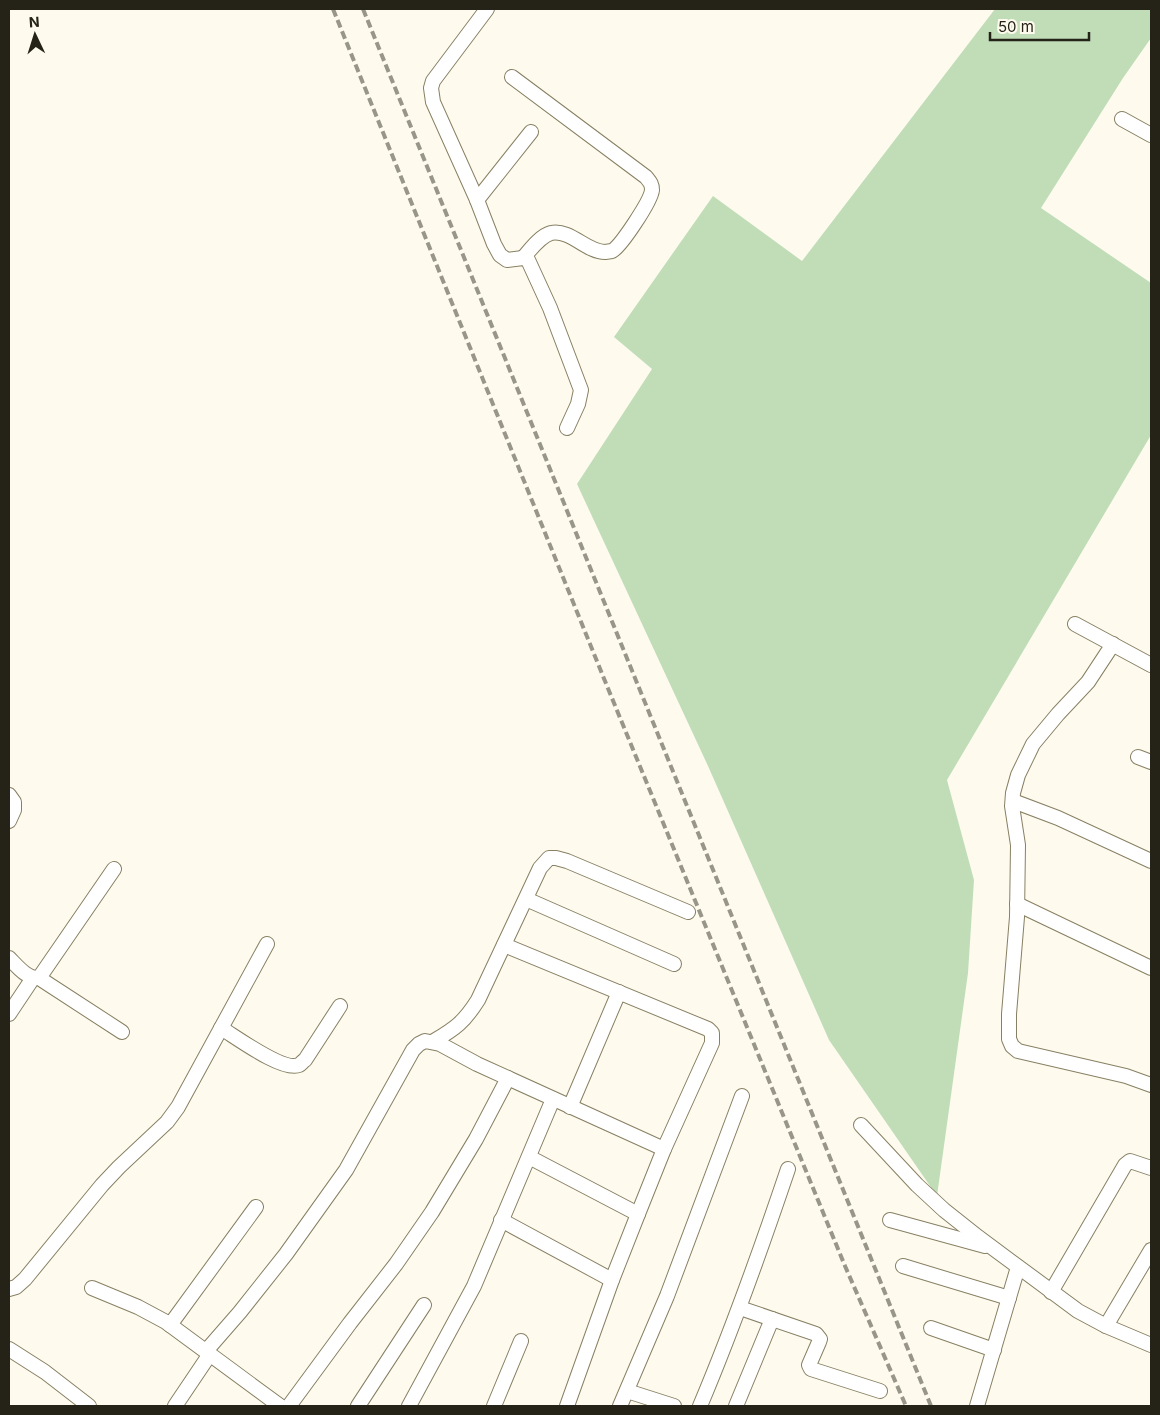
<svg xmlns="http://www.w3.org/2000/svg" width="1160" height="1415" font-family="Inter,sans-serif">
<rect width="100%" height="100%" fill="#fefbee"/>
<polygon fill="#c0ddb8" points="995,9 1151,9 1151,38 1123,78 1041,208 1151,283 1151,435 947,780 974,880 968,973 937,1196 829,1040 708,766 577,484 652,369 614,337 713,196 802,261"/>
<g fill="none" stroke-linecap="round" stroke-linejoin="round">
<defs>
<g id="street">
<polyline points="487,9 433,81 431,88 433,102 477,200 494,244 500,255 507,260 523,258 528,260 550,308 581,390 578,404 567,428"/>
<path d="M512 77 646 177C650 182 652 184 652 190 651 201 621 246 612 251 612 251 605 252 605 252 586 252 571 229 551 233 540 236 530 250 523 258"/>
<polyline points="1122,119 1151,135"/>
<polyline points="477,200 531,132"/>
<polyline points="1075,624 1151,665"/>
<polyline points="1113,644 1088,682 1058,714 1033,744 1018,775 1013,793 1012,806 1018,845 1017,917 1009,1014 1009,1039 1012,1046 1018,1051 1126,1076 1151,1085"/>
<polyline points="1138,757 1151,762"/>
<polyline points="9,795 14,802 14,810 9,821"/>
<polyline points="1013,801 1058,818 1151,861"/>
<polyline points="526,899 674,964"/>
<polyline points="1017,904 1151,968"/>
<polyline points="504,945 708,1029 712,1033 712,1043 664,1149 638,1214"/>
<path d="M9 958C17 966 27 979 39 978L114 869"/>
<polyline points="39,978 122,1032"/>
<polyline points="9,1014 33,978"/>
<path d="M221 1028C236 1037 283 1072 299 1065 301 1064 303 1061 305 1060L340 1006"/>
<path d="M434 1041C456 1028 464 1022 478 1000L540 868 549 858H556L567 861 688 912"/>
<polyline points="570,1107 619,992"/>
<polyline points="861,1125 917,1185 944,1210 978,1237 1078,1311 1106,1326 1151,1345"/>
<polyline points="529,1157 638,1214 612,1280 567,1406"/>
<polyline points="501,1220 612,1280"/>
<polyline points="890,1220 985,1246"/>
<polyline points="903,1266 1009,1298"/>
<polyline points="92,1288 138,1307 166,1322 280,1406"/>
<polyline points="9,1289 16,1287 25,1279 102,1185 119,1167 167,1122 178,1107 267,944"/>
<polyline points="1051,1292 1125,1165 1130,1161 1151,1168"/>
<polyline points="740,1308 816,1334 820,1339 819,1342 809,1365 811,1369 880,1391"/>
<polyline points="170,1325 256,1207"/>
<polyline points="1106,1326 1151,1250"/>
<polyline points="931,1328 994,1350"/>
<polyline points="9,1349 45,1372 89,1406"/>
<polyline points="206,1351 240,1312 286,1254 346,1170 413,1050 419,1044 425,1041 440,1044 477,1064 664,1149"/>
<polyline points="627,1391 674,1406"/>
<polyline points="175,1406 210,1354"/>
<polyline points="289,1406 350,1323 396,1264 432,1212 476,1139 508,1078"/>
<polyline points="358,1406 424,1305"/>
<polyline points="409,1406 474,1286 553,1099"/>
<polyline points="494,1406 521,1341"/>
<polyline points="620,1406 667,1296 742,1096"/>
<path d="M700 1406C733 1328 761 1249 788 1169"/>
<polyline points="736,1406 772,1319"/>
<polyline points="977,1406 1018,1267"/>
</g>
</defs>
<use href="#street" stroke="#888064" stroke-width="16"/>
<use href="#street" stroke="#fff" stroke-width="14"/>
<g stroke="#989589" stroke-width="4" stroke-dasharray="8 4" stroke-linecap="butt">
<polyline points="333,9 607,686 845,1266 906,1406"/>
<polyline points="363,9 931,1406"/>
</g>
</g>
<rect width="1160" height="1415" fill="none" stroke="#252217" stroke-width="20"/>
<g transform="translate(35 35) rotate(356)" stroke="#fefbee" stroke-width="4" paint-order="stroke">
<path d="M0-4L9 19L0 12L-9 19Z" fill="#252217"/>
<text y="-8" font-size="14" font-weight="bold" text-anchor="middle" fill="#252217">N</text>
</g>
<path d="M990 32v8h99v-8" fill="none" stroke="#252217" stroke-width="2.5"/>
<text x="998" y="32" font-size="15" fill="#252217" stroke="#fefbee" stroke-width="4" paint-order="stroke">50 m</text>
</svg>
